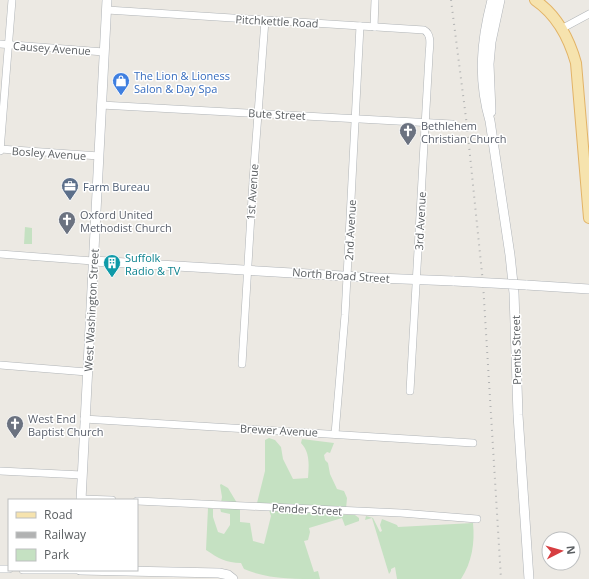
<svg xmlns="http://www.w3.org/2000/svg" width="589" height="579" font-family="'Open Sans',sans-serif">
<rect width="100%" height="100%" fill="#ece9e3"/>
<g fill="#c5e1c2">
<polygon points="25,227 32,228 32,244 24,244"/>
<path d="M269 438 275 440 281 447 283 459 293 479 308 478C309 465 310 452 301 443L302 439 334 443 330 453 327 452 324 455 325 460 328 463 330 474 337 489 344 491 347 498 346 509H334L332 514 355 515 359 518V521L345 526 342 518 309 528 310 532 308 540 304 541 314 572 318 571 320 579C294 579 267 579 244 569L241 563C226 563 218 558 206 550L208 508 213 509V517L218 532 224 534 230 525V514L221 512 220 508 222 497 220 485 221 484 228 488 240 508V522L250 523 253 541 264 544 271 516 267 504 257 503 265 471V440Z"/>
<path d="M366 516 373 518 380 532 382 531 380 525 382 519 397 525 398 527 473 523C475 543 472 562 461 579H397L395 567 391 569V571L389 574 372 518 365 520Z"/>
</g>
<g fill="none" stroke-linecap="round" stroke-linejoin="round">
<defs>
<g id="street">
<path d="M107 10 424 30C433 35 429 48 429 56L410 391"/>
<polyline points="374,27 375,0"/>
<polyline points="563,28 589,14"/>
<polyline points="0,44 104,52"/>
<polyline points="101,105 452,124"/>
<polyline points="0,149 99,156"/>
<polyline points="0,151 12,0"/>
<polyline points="0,254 93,261"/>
<polyline points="242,364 253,181 265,20"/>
<polyline points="0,365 87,372"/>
<polyline points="84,419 473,443"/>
<polyline points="335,434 345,315 360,26"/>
<polyline points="0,471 82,475"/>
<polyline points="81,499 112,500"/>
<polyline points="137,501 401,513 477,519"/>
<polyline points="0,569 9,569"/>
<polyline points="23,570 80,570"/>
</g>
<g id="secondary">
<path d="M492 0C481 42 478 80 490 121L510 255 514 293 518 415 529 579"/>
<polyline points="491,112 489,64 491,42 500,0"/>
<polyline points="93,261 377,278 454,281"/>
<polyline points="526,285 589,289"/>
<polyline points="81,500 107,0"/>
<polyline points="80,570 219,573 228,575 233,579"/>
</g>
<path id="primary" d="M535 0C557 15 569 38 576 63L589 218"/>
</defs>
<use href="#street" stroke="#b0b4b7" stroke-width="8"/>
<use href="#secondary" stroke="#afb3b7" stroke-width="10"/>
<use href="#primary" stroke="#e2b366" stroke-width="12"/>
<use href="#street" stroke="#fff" stroke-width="7"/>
<use href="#secondary" stroke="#fff" stroke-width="9"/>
<use href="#primary" stroke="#f6e3ae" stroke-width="10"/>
<polyline stroke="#b1b2b2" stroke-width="2" stroke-dasharray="1 5" stroke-linecap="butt" points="451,0 467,126 483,283 501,579"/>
<defs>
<polyline id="secondary-bridge" points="454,281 526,285"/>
</defs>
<use href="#secondary-bridge" stroke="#afb3b7" stroke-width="10" stroke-linecap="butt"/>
<use href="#secondary-bridge" stroke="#fff" stroke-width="9"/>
</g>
<defs>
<symbol id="shop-pin" viewBox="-11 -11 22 30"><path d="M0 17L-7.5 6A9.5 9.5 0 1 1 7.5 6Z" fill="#3f7fe0" stroke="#fff"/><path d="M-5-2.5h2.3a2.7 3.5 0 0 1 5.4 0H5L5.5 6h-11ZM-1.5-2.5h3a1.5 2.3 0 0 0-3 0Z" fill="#fff"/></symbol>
<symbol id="church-pin" viewBox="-11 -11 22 30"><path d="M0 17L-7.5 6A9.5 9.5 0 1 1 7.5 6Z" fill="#6b7280" stroke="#fff"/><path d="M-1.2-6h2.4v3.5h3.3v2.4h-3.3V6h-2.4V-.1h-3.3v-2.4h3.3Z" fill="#fff"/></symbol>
<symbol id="office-pin" viewBox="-11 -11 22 30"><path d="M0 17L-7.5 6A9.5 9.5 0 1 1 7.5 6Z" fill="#5c6f8a" stroke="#fff"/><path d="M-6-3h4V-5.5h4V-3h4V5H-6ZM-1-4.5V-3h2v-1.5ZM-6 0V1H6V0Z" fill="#fff"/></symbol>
<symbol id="building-pin" viewBox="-11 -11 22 30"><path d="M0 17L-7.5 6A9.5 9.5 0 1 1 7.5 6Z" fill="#0f9aa8" stroke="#fff"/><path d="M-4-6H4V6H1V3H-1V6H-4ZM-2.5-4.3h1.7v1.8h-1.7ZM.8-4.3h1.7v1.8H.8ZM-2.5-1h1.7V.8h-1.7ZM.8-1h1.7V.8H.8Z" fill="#fff"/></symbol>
</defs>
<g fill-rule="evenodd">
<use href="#shop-pin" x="111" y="71" width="20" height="27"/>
<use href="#church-pin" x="398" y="121" width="20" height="27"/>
<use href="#office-pin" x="60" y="176" width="20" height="27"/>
<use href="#church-pin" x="57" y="210" width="20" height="27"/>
<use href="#building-pin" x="102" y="253" width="20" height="27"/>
<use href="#church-pin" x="5" y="414" width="20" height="27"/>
</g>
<g text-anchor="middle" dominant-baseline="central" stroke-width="3" stroke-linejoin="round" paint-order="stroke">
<g font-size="11" fill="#5b5f62" stroke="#fff">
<text transform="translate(277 21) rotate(3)">Pitchkettle Road</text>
<text transform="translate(52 48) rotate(4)">Causey Avenue</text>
<text transform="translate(277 114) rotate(3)">Bute Street</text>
<text transform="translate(49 153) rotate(4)">Bosley Avenue</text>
<text transform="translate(252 192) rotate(-86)">1st Avenue</text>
<text transform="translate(420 221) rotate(-87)">3rd Avenue</text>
<text transform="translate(350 230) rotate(-87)">2nd Avenue</text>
<text transform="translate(341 275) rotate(4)">North Broad Street</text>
<text transform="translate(91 310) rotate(-87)">West Washington Street</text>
<text transform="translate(516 350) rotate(-91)">Prentis Street</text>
<text transform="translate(279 430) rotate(3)">Brewer Avenue</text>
<text transform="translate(307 509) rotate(3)">Pender Street</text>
</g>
<g font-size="11" fill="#366cbe" stroke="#fff" text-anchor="start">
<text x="134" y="75">The Lion &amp; Lioness<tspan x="134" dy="13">Salon &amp; Day Spa</tspan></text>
</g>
<g font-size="11" fill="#5b616d" stroke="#fff" text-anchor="start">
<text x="421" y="125">Bethlehem<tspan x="421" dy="13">Christian Church</tspan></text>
<text x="80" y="214">Oxford United<tspan x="80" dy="13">Methodist Church</tspan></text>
<text x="28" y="418">West End<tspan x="28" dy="13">Baptist Church</tspan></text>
</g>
<g font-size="11" fill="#4e5e75" stroke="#fff" text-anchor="start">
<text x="83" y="186">Farm Bureau</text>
</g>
<g font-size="11" fill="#0d838f" stroke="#fff" text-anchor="start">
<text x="125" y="257">Suffolk<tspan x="125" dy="13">Radio &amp; TV</tspan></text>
</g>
</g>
<rect x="8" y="499" width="130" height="72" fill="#ffffff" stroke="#bdbfc0"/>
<rect x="16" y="512" width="20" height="6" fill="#f6e3ae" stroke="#bdbfc0"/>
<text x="44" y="519" font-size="12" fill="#5b5f62">Road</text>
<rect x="16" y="532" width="20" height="6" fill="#b1b2b2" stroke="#bdbfc0"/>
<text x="44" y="539" font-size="12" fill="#5b5f62">Railway</text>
<rect x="16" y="549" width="20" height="12" fill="#c5e1c2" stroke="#bdbfc0"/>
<text x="44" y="559" font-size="12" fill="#5b5f62">Park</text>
<g transform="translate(561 551) rotate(84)"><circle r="19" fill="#ffffff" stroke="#bdbfc0"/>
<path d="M0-3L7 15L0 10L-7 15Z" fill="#d73e41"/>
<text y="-6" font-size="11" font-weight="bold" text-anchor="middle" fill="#5b5f62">N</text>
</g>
</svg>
